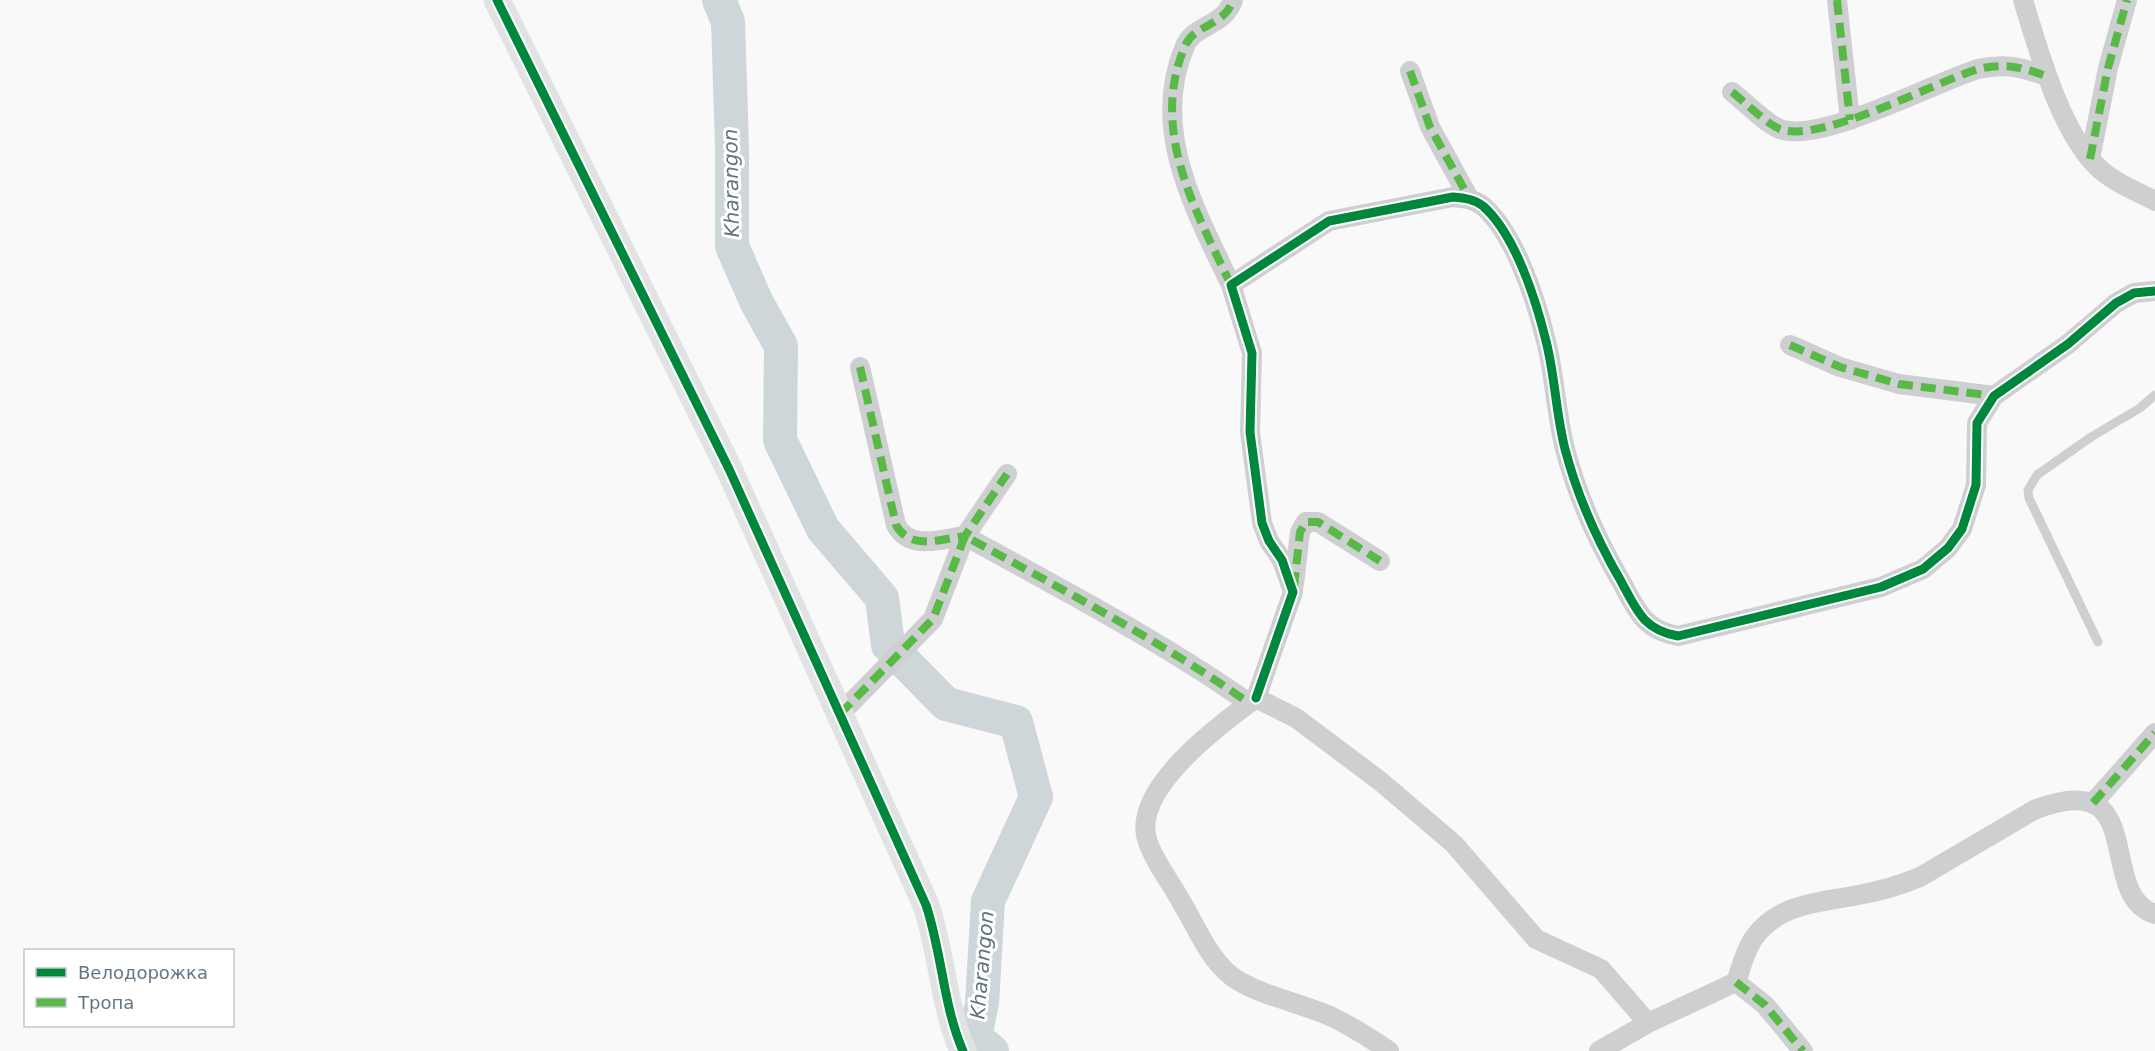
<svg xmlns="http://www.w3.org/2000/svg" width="2155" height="1051" font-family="'DejaVu Sans',sans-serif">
<rect width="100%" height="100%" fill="#f9f9f9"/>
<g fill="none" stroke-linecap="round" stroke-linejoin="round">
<polyline stroke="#ced6d9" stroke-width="34" points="719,0 728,22 732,147 732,246 756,301 781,346 780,440 823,529 882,598 888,645 946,704 1016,722 1036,797 988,901 982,1003 975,1037 992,1051"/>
<polyline stroke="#cecfd0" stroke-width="9" points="2098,642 2029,498 2028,490 2037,475 2091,437 2140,408 2155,395"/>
<g stroke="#cecfd0" stroke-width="20">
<polyline points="1837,0 1850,120"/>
<path d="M2023 0C2038 49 2062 138 2102 171 2117 184 2138 192 2155 201"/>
<polyline points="1410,71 1430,127 1469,198"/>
<path d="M1732 92C1744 101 1769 127 1783 130 1825 141 1933 83 1978 69 2004 63 2021 67 2046 76"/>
<polyline points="2090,159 2108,68 2127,0"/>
<path d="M1231 285C1196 211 1149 130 1185 46 1194 24 1224 27 1233 0"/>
<polyline points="1790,345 1840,367 1899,384 1994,396"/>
<path d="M860 367 896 525C910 551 941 539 965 536L1007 474"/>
<polyline points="1294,584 1300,532 1306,522 1318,522 1380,561"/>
<path d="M1256 698 1293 592 1282 560 1269 541 1262 523 1250 432 1252 353 1231 285 1329 221 1453 197C1464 198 1474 199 1483 206 1515 234 1536 300 1546 341 1555 376 1556 414 1565 449 1577 495 1598 542 1622 583 1637 611 1644 630 1678 636L1881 587 1923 569 1948 548 1962 529 1976 485 1977 423 1994 396 2068 344 2116 303 2134 293 2155 291"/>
<path d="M840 714 933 619 965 536C1061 589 1159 640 1249 703"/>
<polyline points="2093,803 2155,733"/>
<polyline points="1736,982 1765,1005 1803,1051"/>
<path d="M1389 1051C1370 1038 1351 1026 1330 1016 1300 1003 1266 997 1237 980 1211 964 1197 928 1182 903 1171 882 1151 858 1146 835 1137 785 1221 724 1256 698L1296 718 1380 781 1454 844 1536 939 1601 969 1648 1023"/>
<path d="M1599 1051 1648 1023 1736 982C1741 968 1745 951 1753 939 1777 904 1817 903 1853 896 1876 892 1899 886 1920 877L2034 810C2152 764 2094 895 2155 914"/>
</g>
<path stroke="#e1e2e2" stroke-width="27" d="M497 0 729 469 926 905C942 953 943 1005 963 1051"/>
<g stroke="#58b947" stroke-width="8" stroke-dasharray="15 8" stroke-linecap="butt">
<polyline points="1837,0 1850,120"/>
<polyline points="1410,71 1430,127 1469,198"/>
<path d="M1732 92C1744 101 1769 127 1783 130 1825 141 1933 83 1978 69 2004 63 2021 67 2046 76"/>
<polyline points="2090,159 2108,68 2127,0"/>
<path d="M1231 285C1196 211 1149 130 1185 46 1194 24 1224 27 1233 0"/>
<polyline points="1790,345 1840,367 1899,384 1994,396"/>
<path d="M860 367 896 525C910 551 941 539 965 536L1007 474"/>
<polyline points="1294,587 1300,532 1306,522 1318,522 1380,561"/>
<path d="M840 714 933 619 965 536C1061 589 1159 640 1249 703"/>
<polyline points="2093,803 2155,733"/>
<polyline points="1736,982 1765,1005 1803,1051"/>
</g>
<defs>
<g id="cycleway">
<path d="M497 0 729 469 926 905C942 953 943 1005 963 1051"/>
<path d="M1256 698 1293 592 1282 560 1269 541 1262 523 1250 432 1252 353 1231 285 1329 221 1453 197C1464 198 1474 199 1483 206 1515 234 1536 300 1546 341 1555 376 1556 414 1565 449 1577 495 1598 542 1622 583 1637 611 1644 630 1678 636L1881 587 1923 569 1948 548 1962 529 1976 485 1977 423 1994 396 2068 344 2116 303 2134 293 2155 291"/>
</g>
</defs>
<use href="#cycleway" stroke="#fff" stroke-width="13"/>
<use href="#cycleway" stroke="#00873e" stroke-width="9"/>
</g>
<g text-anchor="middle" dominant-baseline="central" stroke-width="6" stroke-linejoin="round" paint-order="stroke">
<g font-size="20" font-style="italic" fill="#60757c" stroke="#fff">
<text transform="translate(731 183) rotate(-91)">Kharangon</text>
<text transform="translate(982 965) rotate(-85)">Kharangon</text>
</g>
</g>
<rect x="24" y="949" width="210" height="78" fill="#ffffff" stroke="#c1c8cd" stroke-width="1.5"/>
<rect x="36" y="968" width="30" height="9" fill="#00873e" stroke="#c1c8cd" stroke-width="1.5"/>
<text x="78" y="979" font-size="18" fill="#657683">Велодорожка</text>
<rect x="36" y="998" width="30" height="9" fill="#58b947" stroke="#c1c8cd" stroke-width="1.5"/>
<text x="78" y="1009" font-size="18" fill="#657683">Тропа</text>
</svg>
